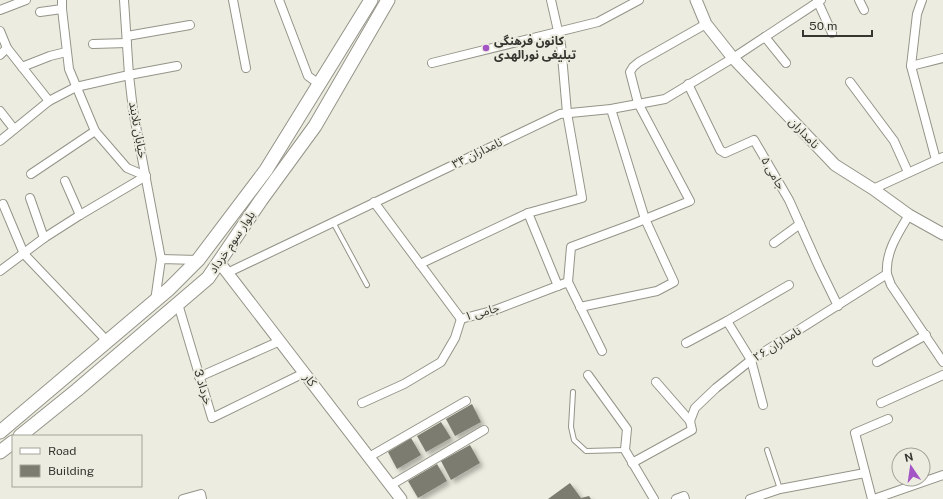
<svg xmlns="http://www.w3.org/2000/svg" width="943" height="499" font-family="'Public Sans','Noto Sans Arabic',sans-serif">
<defs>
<filter id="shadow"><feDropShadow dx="3.5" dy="3.5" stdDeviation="2" flood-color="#0004"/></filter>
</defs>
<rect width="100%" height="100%" fill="#edece0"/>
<g fill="#7c7c71" filter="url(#shadow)">
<polygon points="472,404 481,422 455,436 446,419"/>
<polygon points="441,422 451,438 426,452 417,436"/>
<polygon points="411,438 421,455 397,469 388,452"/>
<polygon points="470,445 480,463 451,480 441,461"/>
<polygon points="437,464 447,481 418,498 408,481"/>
<polygon points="570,483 581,498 589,496 591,499 548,499"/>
</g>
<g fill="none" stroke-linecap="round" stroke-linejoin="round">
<defs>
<g id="service">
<polyline points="333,222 367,285"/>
<polyline points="573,392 571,427 574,440 586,451 625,450"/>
<polyline points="767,450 780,489"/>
</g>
<g id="minor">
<polyline points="124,0 129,75 133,110 161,259"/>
<polyline points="233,0 246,68"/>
<polyline points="279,0 308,76 319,84"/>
<polyline points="551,0 561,44 567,113 582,198 528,213 558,286"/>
<polyline points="817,0 832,33"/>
<polyline points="859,0 864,10"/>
<polyline points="922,0 917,14 911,66 936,160"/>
<polyline points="62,9 69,69 95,131 127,168 146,176"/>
<polyline points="0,10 26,0"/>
<polyline points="40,12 62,9 62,0"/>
<polyline points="0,31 7,48"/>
<polyline points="127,36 190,25"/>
<polyline points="765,37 786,63"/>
<polyline points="93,44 127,43"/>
<polyline points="0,55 7,48 49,101"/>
<polyline points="432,63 598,22 639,0"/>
<polyline points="911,66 943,58"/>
<polyline points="22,67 50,56 66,52"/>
<polyline points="850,82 894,141 908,172"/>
<polyline points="688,84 720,150 725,153 754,140 789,200 819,267 838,306"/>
<polyline points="0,111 14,129"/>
<polyline points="0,141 49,101 76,87 129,75 177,66"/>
<polyline points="31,174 95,131"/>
<polyline points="65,181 80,215"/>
<polyline points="873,189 943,157"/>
<polyline points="30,198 44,238"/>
<polyline points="374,202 461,319 495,310 568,282 602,351"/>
<polyline points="3,204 24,254 108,342"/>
<polyline points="774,243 800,224"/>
<polyline points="420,264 528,213"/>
<polyline points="0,271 44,238 80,215 146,176"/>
<polyline points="227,273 560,114 611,109 665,99 733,58 821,0"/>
<polyline points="887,274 891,285 943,362"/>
<polyline points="568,282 571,247 633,224 690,201 638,103 630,72 633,67 639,62 706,24"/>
<polyline points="155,301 161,259 198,260"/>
<polyline points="178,304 212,418 304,373"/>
<polyline points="580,307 657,291 674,282 645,219 611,109"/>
<polyline points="686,343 727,321"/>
<polyline points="877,362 926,335"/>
<polyline points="588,375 627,429 625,450 654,499"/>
<polyline points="199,377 280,341"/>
<polyline points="656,382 690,421"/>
<polyline points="362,403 404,384 441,362 455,338 461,319"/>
<polyline points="881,403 943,375"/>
<polyline points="763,405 751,360 727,321 789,285"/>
<polyline points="369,457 466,401"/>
<path d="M632 463 692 430 690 421 695 408 716 388 751 360 887 274C885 253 898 233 909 215"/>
<polyline points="391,485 484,430"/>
<polyline points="183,499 201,494 202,499"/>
<polyline points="676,499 684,496 685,499"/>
<polyline points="750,499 780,489 865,473"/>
<polyline points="872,499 855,433 888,419"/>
<polyline points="874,499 943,475"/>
</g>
<g id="tertiary">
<polyline points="696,0 706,24 733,58 835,165 873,189 909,215 943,234"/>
<polyline points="219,262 401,499"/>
</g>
<g id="primary">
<polyline points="0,432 169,289 198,260 266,170 371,0"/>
<polyline points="20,436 77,390 208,278 261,200 315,126 388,0"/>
<polyline points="0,452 13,442"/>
</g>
</defs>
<use href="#service" stroke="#959489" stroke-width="6"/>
<use href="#minor" stroke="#959489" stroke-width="10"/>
<use href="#tertiary" stroke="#959489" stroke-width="13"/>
<use href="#primary" stroke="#959489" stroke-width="15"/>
<use href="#service" stroke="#fff" stroke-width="4"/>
<use href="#minor" stroke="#fff" stroke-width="8"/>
<use href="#tertiary" stroke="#fff" stroke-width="11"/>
<use href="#primary" stroke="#fff" stroke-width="13"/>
</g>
<circle fill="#a354c5" stroke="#edece0" stroke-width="1.5" cx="486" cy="48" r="4"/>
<g text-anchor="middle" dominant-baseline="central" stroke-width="4" stroke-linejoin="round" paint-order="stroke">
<g font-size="12" font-weight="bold" fill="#363631" stroke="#edece0" text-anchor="start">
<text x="494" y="41">کانون فرهنگی<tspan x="494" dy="14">تبلیغی نورالهدی</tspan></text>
</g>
<g font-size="12" fill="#363631" stroke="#edece0">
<text transform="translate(138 130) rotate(80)">خیابان تلابند</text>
<text transform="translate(804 133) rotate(46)">نامداران</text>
<text transform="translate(477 153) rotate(-26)">نامداران ۳۴</text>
<text transform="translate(773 173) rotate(60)">جامی ۵</text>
<text transform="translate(232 242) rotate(-56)">بلوار سوم خرداد</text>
<text transform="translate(482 312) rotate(-15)">جامی ۱</text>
<text transform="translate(777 344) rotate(-32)">نامداران ۲۶</text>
<text transform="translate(310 380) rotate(52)">کار</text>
<text transform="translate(203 387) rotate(73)">خرداد 3</text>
</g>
</g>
<rect x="12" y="435" width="130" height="52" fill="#edece0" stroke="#a4a39a"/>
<rect x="20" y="448" width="20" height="6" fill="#ffffff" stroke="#a4a39a"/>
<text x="48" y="455" font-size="12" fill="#363631">Road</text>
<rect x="20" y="465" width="20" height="12" fill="#7c7c71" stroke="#a4a39a"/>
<text x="48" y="475" font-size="12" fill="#363631">Building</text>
<g transform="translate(911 467) rotate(347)"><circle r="19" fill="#edece0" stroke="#a4a39a"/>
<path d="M0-3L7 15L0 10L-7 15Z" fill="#a354c5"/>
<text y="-6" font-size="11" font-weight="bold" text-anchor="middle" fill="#363631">N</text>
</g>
<path d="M803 30v6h69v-6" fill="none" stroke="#363631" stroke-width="2"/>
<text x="809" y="30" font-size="12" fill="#363631" stroke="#edece0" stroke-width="3" paint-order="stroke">50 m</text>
</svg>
